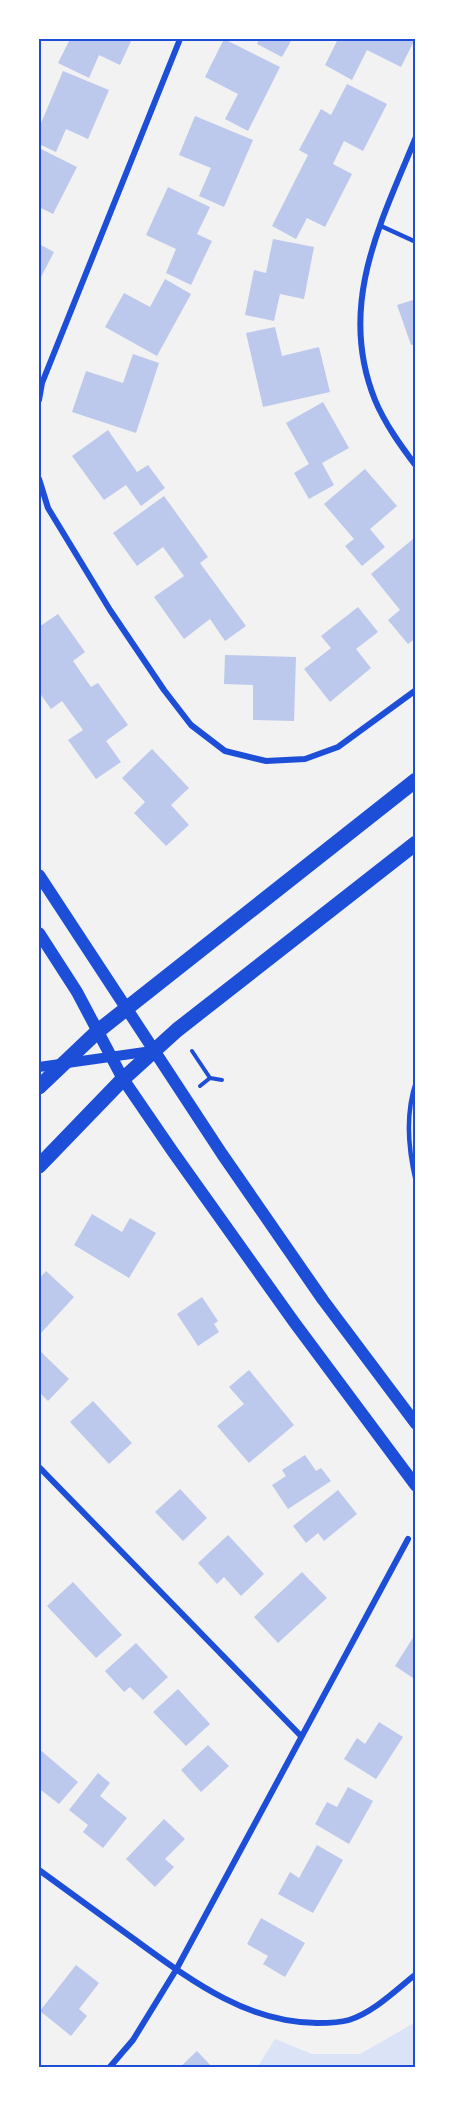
<svg xmlns="http://www.w3.org/2000/svg" width="455" height="2107" font-family="'Alegreya Sans',sans-serif">
<rect width="100%" height="100%" fill="#f2f2f2"/>
<polygon fill="#dbe4f7" points="416,2022 416,2068 257,2068 275,2039 312,2054 360,2054"/>
<g fill="#bdc9ec">
<polygon points="70,39 132,39 120,65 99,55 89,78 58,63"/>
<polygon points="224,39 280,67 248,131 225,119 238,94 205,77"/>
<polygon points="259,39 292,39 282,57 257,44"/>
<polygon points="338,39 415,39 401,67 367,50 352,80 325,65"/>
<polygon points="63,71 109,90 88,139 66,129 56,152 39,144 39,128"/>
<polygon points="347,84 387,104 363,151 344,141 333,164 352,174 325,227 307,218 296,239 272,226 308,155 299,150 321,109 331,115"/>
<polygon points="195,116 253,140 224,207 199,196 211,168 179,155"/>
<polygon points="39,148 77,167 53,214 39,207"/>
<polygon points="168,187 210,207 197,234 212,241 191,285 166,273 176,249 146,235"/>
<polygon points="273,239 314,247 304,299 280,294 274,321 245,315 254,270 266,273"/>
<polygon points="39,244 54,252 39,281"/>
<polygon points="165,279 191,294 157,356 105,327 124,293 150,307"/>
<polygon points="416,299 416,344 411,345 397,305"/>
<polygon points="275,327 282,356 319,347 330,392 263,407 246,333"/>
<polygon points="133,354 159,363 136,433 72,412 86,371 123,383"/>
<polygon points="323,402 349,448 322,463 334,485 309,499 294,473 309,464 286,423"/>
<polygon points="108,430 137,472 148,465 165,488 141,506 126,485 104,500 72,456"/>
<polygon points="365,469 397,506 370,529 385,547 362,566 345,546 354,539 324,504"/>
<polygon points="164,496 208,557 200,563 246,626 225,641 210,619 184,639 154,597 184,576 163,547 137,566 113,533"/>
<polygon points="413,539 416,543 416,638 408,644 388,620 400,610 371,574"/>
<polygon points="358,607 378,632 356,649 371,668 330,702 304,669 331,648 321,636"/>
<polygon points="58,614 85,652 73,661 91,687 98,683 128,725 106,741 121,762 96,779 68,740 83,730 62,701 51,709 39,692 39,627"/>
<polygon points="225,655 296,657 294,721 253,720 253,685 224,684"/>
<polygon points="152,749 189,788 171,805 189,825 166,846 134,813 145,802 122,778"/>
<polygon points="92,1214 122,1232 130,1218 156,1233 129,1278 74,1245"/>
<polygon points="46,1271 74,1297 41,1333 39,1332 39,1279"/>
<polygon points="202,1297 218,1321 214,1324 219,1332 198,1346 177,1314"/>
<polygon points="39,1350 69,1379 48,1401 39,1392"/>
<polygon points="249,1370 294,1425 249,1463 217,1426 244,1404 229,1387"/>
<polygon points="93,1401 132,1443 109,1464 70,1422"/>
<polygon points="305,1455 316,1471 321,1468 331,1481 288,1509 272,1485 286,1476 282,1470"/>
<polygon points="180,1489 207,1518 183,1541 155,1512"/>
<polygon points="338,1490 357,1514 324,1541 318,1533 306,1543 293,1526"/>
<polygon points="228,1535 264,1574 241,1596 224,1577 217,1584 198,1563"/>
<polygon points="302,1572 327,1598 278,1643 254,1617"/>
<polygon points="73,1582 122,1635 96,1658 47,1606"/>
<polygon points="416,1633 416,1680 395,1666"/>
<polygon points="136,1643 168,1677 143,1700 130,1687 124,1692 105,1671"/>
<polygon points="178,1689 210,1724 186,1746 153,1712"/>
<polygon points="379,1722 403,1737 376,1779 344,1759 357,1738 365,1744"/>
<polygon points="208,1745 229,1766 201,1792 181,1770"/>
<polygon points="39,1749 78,1782 59,1804 41,1790 39,1792"/>
<polygon points="98,1773 110,1783 100,1796 127,1818 103,1848 83,1832 88,1825 69,1810"/>
<polygon points="348,1787 373,1801 349,1844 315,1824 327,1802 337,1807"/>
<polygon points="164,1819 185,1839 165,1859 174,1867 155,1887 126,1859"/>
<polygon points="317,1845 343,1860 313,1913 278,1894 290,1872 299,1878"/>
<polygon points="261,1918 305,1943 285,1977 263,1964 268,1956 247,1944"/>
<polygon points="76,1965 99,1983 79,2009 87,2016 71,2036 40,2011"/>
<polygon points="197,2051 213,2068 179,2068"/>
</g>
<g fill="none" stroke-linecap="round" stroke-linejoin="round">
<g stroke="#1d4ed8" stroke-width="4">
<polyline points="192,1051 210,1078"/>
<polyline points="200,1086 210,1078 222,1080"/>
</g>
<g stroke="#1d4ed8" stroke-width="4.5">
<polyline points="381,226 416,242"/>
<path d="M416 1082C405 1114 408 1149 416 1182"/>
</g>
<g stroke="#1d4ed8" stroke-width="6">
<path d="M416 137C380 224 337 306 375 400 385 424 401 446 416 466"/>
<polyline points="39,400 42,383 180,39"/>
<polyline points="39,479 48,508 110,610 164,690 191,725 225,751 266,761 305,759 338,747 416,690"/>
<polyline points="39,1467 301,1736"/>
<path d="M39 1870C68 1891 98 1913 127 1934 184 1975 243 2023 317 2023 327 2023 339 2023 349 2020 374 2012 396 1990 416 1974"/>
<polyline points="109,2068 133,2040 176,1970 408,1539"/>
</g>
<polyline stroke="#1d4ed8" stroke-width="10" points="39,1067 152,1051"/>
<g stroke="#1d4ed8" stroke-width="12">
<polyline points="39,875 222,1154 323,1300 416,1424"/>
<polyline points="39,933 77,992 123,1079 173,1152 294,1322 416,1486"/>
</g>
<g stroke="#1d4ed8" stroke-width="15">
<polyline points="39,1087 98,1031 416,780"/>
<polyline points="39,1166 123,1079 177,1030 416,843"/>
</g>
</g>
<rect width="455" height="2107" fill="none" stroke="#ffffff" stroke-width="81"/>
<rect x="40" y="40" width="374" height="2026" fill="none" stroke="#1d4ed8" stroke-width="2"/>
</svg>
